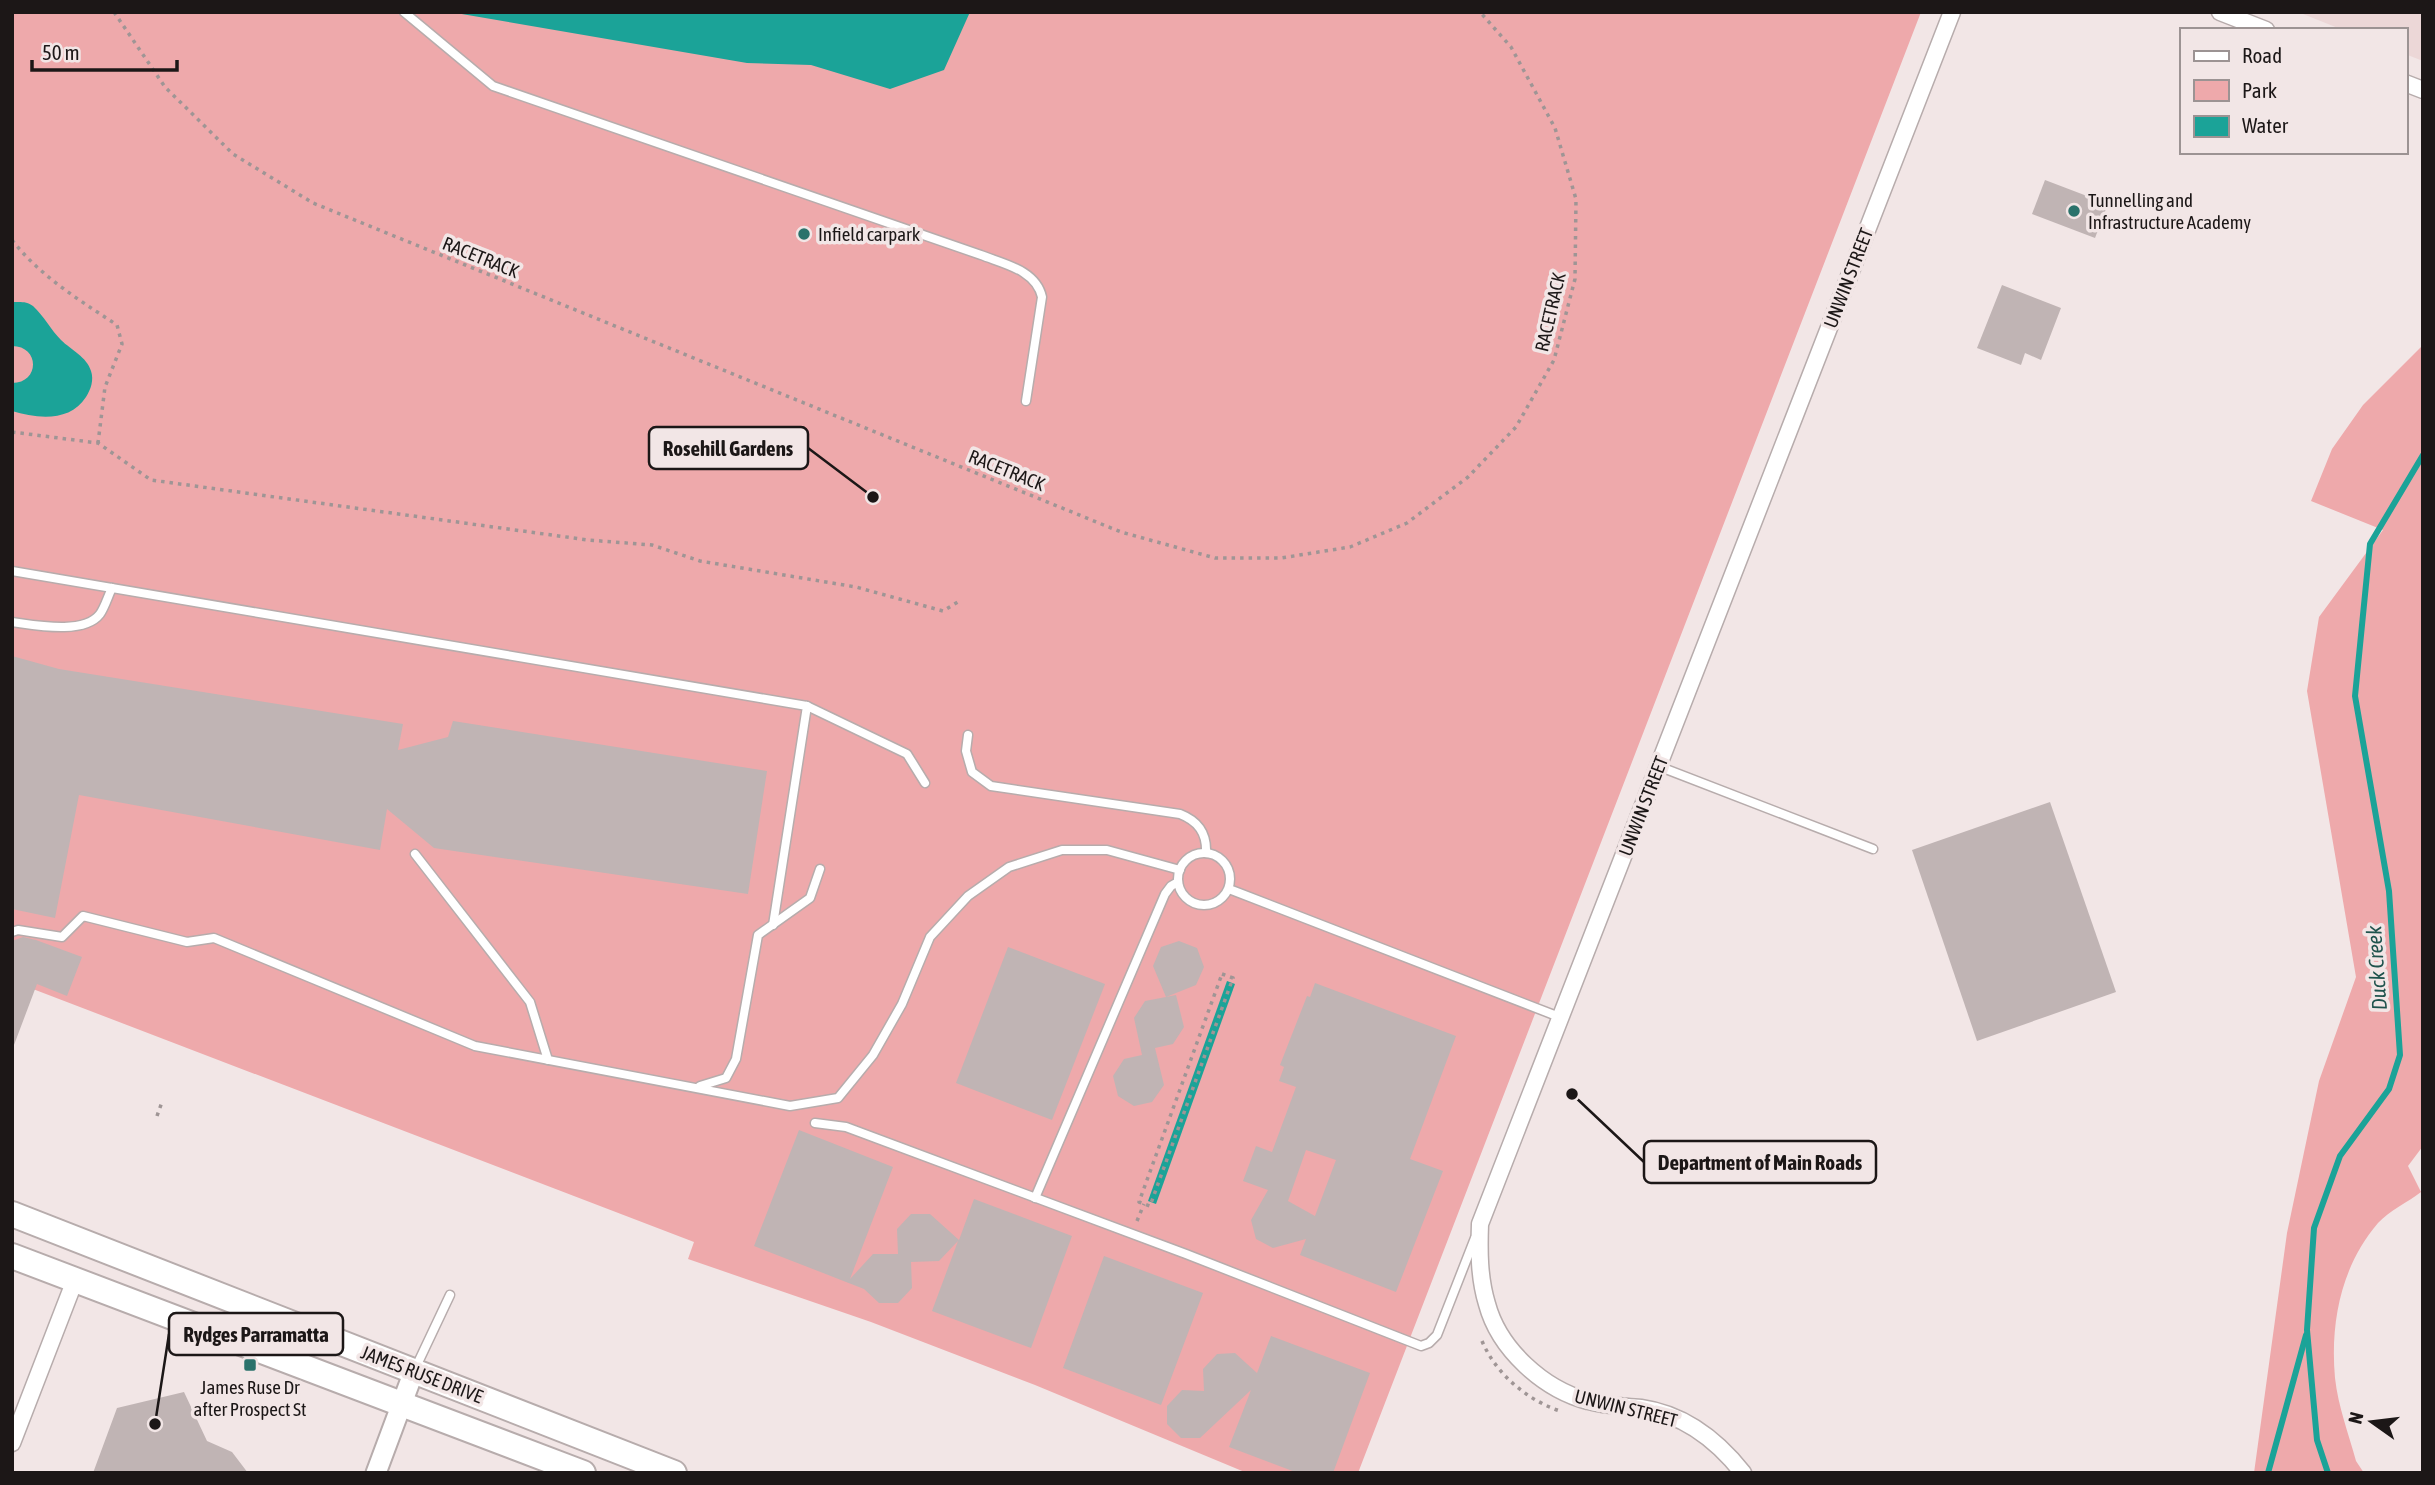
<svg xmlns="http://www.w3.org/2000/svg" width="2435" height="1485" font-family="'Asap Condensed',sans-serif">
<rect width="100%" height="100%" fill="#f2e6e6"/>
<path fill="#ecd7d7" d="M2298,12h125v49l-18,-7v-24h-62z"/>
<g fill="#eea9ab">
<path d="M12,12h1909l-563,1461h-111l-212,-88 -164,-63 -183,-63 6,-17 -682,-261z"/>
<path d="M2423,345v801l-15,20 13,26c-13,10 -32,19 -43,31 -37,43 -48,100 -43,155 3,28 14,57 21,83l8,12h-110l33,-240 32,-152 37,-104 -49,-286 12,-74 64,-87 -72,-29 21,-52 31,-44z"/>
</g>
<g fill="#1ba398">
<path d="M450,12h520l-26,58 -54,19 -79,-24 -64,-2z"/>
<path d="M12,302c8,0 15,-1 21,4 11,10 18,24 28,34 10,10 26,17 30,31 3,9 0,18 -5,26 -16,25 -48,22 -74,14v-28c28,0 28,-37 0,-37z"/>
<path d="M1227,981l8,3 -79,220 -8,-3z"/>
</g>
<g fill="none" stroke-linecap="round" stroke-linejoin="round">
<g stroke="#1ba398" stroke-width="6">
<path d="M2268,1473l38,-138"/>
<path d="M2328,1473l-11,-33 -10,-110 7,-102 26,-72 49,-67 11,-34 -11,-164 -34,-195 15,-152 53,-89"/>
</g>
</g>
<g fill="#c0b4b4" fill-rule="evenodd">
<path d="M2045,180l63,24 -13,34 -63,-24z"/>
<path d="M2002,285l59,23 -20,52 -16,-7 -4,12 -44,-17z"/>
<path d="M12,656l47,13 344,55 -5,26 50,-13 5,-16 314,50 -19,123 -314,-46 -47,-39 -7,41 -301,-55 -24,123 -43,-9z"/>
<path d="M2050,802l66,190 -139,49 -65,-191z"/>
<path d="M23,937l13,3 46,17 -15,39 -30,-12 -23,61 -2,-104z"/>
<path d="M1179,941l18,7 7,19 -8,18 -30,12 10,-2 8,32 -11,17 -18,4 9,37 -12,17 -18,4 -16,-10 -5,-20 11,-17 18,-4 -8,-37 11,-17 21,-4 -13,-31 8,-19z"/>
<path d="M1008,947l97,37 -53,136 -96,-37z"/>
<path d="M1315,983l141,53 -46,123 33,12 -47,121 -96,-37 6,-16 -33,9 -17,-9 -5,-19 17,-30 -25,-9 13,-35 16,6 24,-65 -17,-6 5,-14 -4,-2 27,-69 3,1zM1306,1150l30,10 -21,56 -27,-15z"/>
<path d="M799,1130l94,37 -43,112 23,-25h25l-1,-25 14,-15h19l29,26 15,-41 98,37 -41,112 -99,-37 26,-70 -19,20 -28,1 1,26 -14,15h-19l-15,-14 -110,-43z"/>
<path d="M1104,1256l99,37 -42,112 -98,-37z"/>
<path d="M1271,1336l99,37 -37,100h-35l-69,-26 22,-57 -51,48h-19l-14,-14v-18l15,-16 22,1 -1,-22 14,-15 18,-1 22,20z"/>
<path d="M184,1392l23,49 25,11 16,21h-155l24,-65z"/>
</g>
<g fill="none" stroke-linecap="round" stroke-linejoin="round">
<g stroke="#b7acac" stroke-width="11">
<g id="service">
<path d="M404,12l89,74 488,169c23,9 55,15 61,42l-16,104"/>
<path d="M12,571l795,135 -34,219"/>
<path d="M12,622c23,3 72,13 88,-8 5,-7 8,-18 12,-26"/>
<path d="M807,706l100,48 18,29"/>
<path d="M968,735l-2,16 6,21 19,14 189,28c18,7 27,19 26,39"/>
<path d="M1658,766l215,83"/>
<circle cx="1204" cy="879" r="26"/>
<path d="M415,854l115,148 18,58"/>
<path d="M1229,889l333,129"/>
<path d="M12,932l6,-2 44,7 21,-21 104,26 27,-4 261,108 315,60 48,-8 35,-43 29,-51 28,-67 38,-41 41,-29 53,-17h45l73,20"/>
<path d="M700,1086l26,-8 10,-19 22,-124 52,-37 10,-29"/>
<path d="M815,1123l31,4 340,127 235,92 8,-3 8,-8 38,-97"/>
<path d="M1035,1198l130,-304 6,-8 7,-4"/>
<path d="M415,1369l35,-74"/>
</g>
</g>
<g stroke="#b7acac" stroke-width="19">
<g id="minor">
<path d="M2220,12l46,18"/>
<path d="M2405,83l18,7"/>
<path d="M12,1443l63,-163"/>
<path d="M1743,1473c-26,-33 -60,-59 -102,-65 -18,-2 -36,-2 -53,-7 -45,-12 -89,-52 -101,-97 -8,-26 -8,-53 -7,-80l472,-1212"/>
</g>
</g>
<g stroke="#b7acac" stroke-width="23">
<path id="tertiary" d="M376,1473l38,-102"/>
</g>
<g stroke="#b7acac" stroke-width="28">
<g id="primary">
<path d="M12,1214l662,259"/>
<path d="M12,1256l571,217"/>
</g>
</g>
<g stroke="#9f9595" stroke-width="3.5" stroke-dasharray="3.5 5" stroke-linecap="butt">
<path d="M114,12l51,75 68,67 80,49 808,329 94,26h66l69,-11 57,-24 61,-46 48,-50 38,-67 21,-81 1,-80 -21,-71 -44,-81 -31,-35"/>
<path d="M12,240c28,36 67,60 105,85l5,19 -17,43 -7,56"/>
<path d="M12,432l86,11 53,37 437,60 64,5 48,16 156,26 87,24 18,-11"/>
<path d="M1222,974l11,4 -83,228 -11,-4z"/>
<path d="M157,1116l5,-14"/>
<path d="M1137,1221l7,-17"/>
<path d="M1482,1341c14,33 45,59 78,70"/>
</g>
<use href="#service" stroke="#fff" stroke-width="8"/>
<use href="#minor" stroke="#fff" stroke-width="16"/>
<use href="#tertiary" stroke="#fff" stroke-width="19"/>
<use href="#primary" stroke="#fff" stroke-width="24"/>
</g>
<g fill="#2a726b" stroke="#f2e6e6" stroke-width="2.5">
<circle cx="2074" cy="211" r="7"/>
<circle cx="804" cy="234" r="7"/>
<rect x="243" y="1358" width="14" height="14" rx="3.5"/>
</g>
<g text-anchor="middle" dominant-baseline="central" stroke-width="7" stroke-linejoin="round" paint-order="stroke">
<g font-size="19" fill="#1c1717" stroke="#f2e6e6" text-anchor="start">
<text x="2088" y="200">Tunnelling and<tspan x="2088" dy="22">Infrastructure Academy</tspan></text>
<text x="818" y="234">Infield carpark</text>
<text x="250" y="1387" text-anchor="middle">James Ruse Dr<tspan x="250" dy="22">after Prospect St</tspan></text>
</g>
<g font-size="19" fill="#1c1717" stroke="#f2e6e6">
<text transform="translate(481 257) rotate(22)">RACETRACK</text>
<text transform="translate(1848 278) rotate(-69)">UNWIN STREET</text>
<text transform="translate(1550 312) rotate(-77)">RACETRACK</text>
<text transform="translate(1007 470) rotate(22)">RACETRACK</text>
<text transform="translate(1643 806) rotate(-69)">UNWIN STREET</text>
<text transform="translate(422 1374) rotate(21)">JAMES RUSE DRIVE</text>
<text transform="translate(1626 1408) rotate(14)">UNWIN STREET</text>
</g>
<g font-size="21" font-style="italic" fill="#1f534d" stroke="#f2e6e6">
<text transform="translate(2376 968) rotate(-94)">Duck Creek</text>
</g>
</g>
<path fill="none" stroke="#1c1717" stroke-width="2.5" d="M873 497L808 448M1572 1094L1644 1162M155 1424L169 1334"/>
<g fill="#1c1717" stroke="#f2e6e6" stroke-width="2.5">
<circle cx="873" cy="497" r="7"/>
<circle cx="1572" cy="1094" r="7"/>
<circle cx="155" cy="1424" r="7"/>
</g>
<g fill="#f2e6e6" stroke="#1c1717" stroke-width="2.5">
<rect x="649" y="427" width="159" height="42" rx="7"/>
<rect x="1644" y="1141" width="232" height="42" rx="7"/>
<rect x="169" y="1313" width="174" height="42" rx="7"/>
</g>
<g font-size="21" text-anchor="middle" font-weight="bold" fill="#1c1717">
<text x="728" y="456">Rosehill Gardens</text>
<text x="1760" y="1170">Department of Main Roads</text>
<text x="256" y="1342">Rydges Parramatta</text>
</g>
<rect width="2435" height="1485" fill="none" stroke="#1c1717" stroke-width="28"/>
<rect x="2180" y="28" width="228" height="126" fill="#f2e6e6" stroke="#9c9393" stroke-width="2"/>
<rect x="2194" y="51" width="35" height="10" fill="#ffffff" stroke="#9c9393" stroke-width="2"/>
<text x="2242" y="63" font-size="21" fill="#1c1717">Road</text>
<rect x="2194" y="80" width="35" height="21" fill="#eea9ab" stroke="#9c9393" stroke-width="2"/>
<text x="2242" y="98" font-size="21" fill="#1c1717">Park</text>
<rect x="2194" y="116" width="35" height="21" fill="#1ba398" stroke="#9c9393" stroke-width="2"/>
<text x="2242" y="133" font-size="21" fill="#1c1717">Water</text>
<g transform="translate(2372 1422) rotate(284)" stroke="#f2e6e6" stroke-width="5" paint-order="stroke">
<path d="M0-5L12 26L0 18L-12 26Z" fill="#1c1717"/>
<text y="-10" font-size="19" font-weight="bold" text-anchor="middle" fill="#1c1717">N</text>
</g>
<path d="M32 60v10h145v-10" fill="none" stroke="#1c1717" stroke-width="3.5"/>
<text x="42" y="60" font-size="21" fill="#1c1717" stroke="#f2e6e6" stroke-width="5" paint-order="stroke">50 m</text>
</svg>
